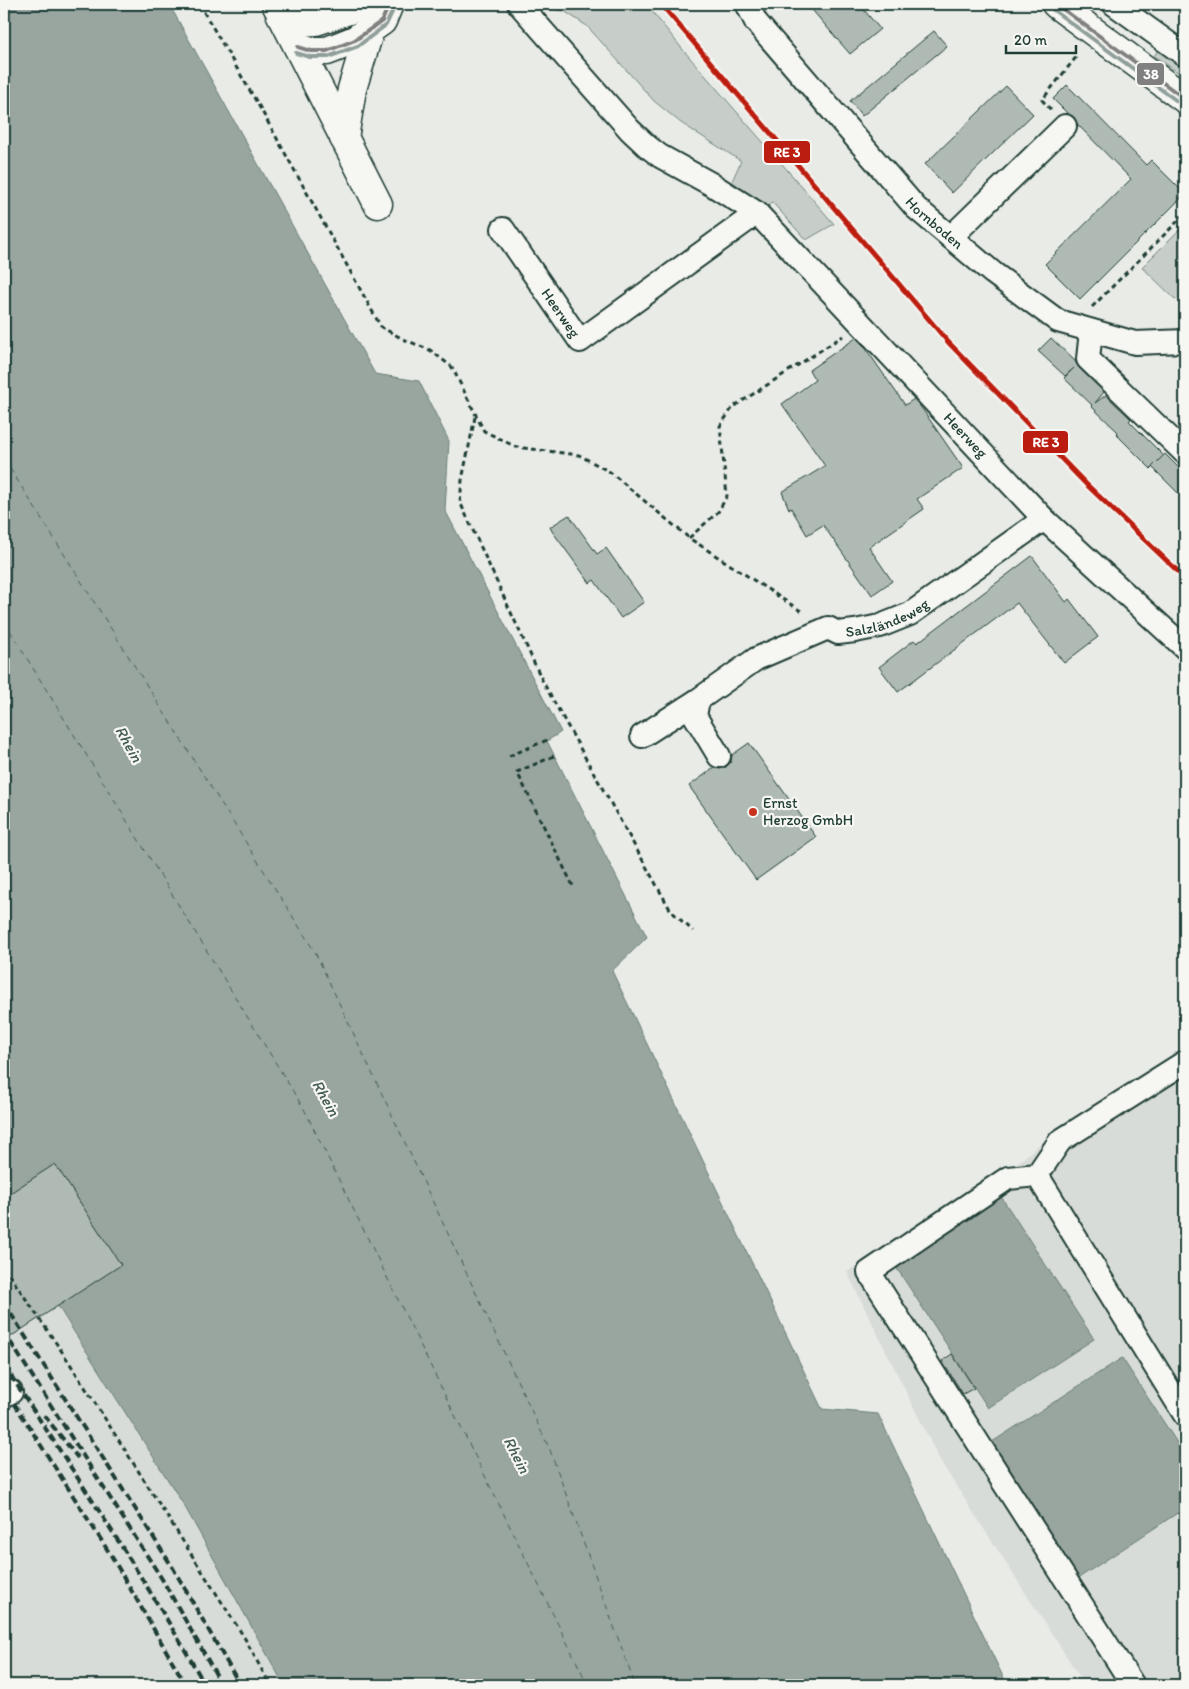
<svg xmlns="http://www.w3.org/2000/svg" width="1189" height="1689" font-family="Itim,sans-serif">
<rect width="100%" height="100%" fill="#e9ebe7"/>
<filter id="ink" filterUnits="userSpaceOnUse"><feTurbulence type="fractalNoise" baseFrequency=".02" numOctaves="2"/><feDisplacementMap in="SourceGraphic" scale="10" xChannelSelector="R" yChannelSelector="G"/><feConvolveMatrix kernelMatrix="1 2 1 2 8 2 1 2 1" color-interpolation-filters="sRGB"/></filter>
<g filter="url(#ink)">
<g fill="#d8dcd8">
<path d="M1185,1047v638h-100l-145,-224 -93,-189 173,-111 35,-30z"/>
<path d="M4,1221l181,286 99,178h-280z"/>
</g>
<g fill="#c7cec9" stroke="#73867e">
<path d="M540,4h106l38,47 150,173 -28,16 -34,-38 -5,7 -35,-28 9,-20 -60,-38 -27,-22 -67,-75 -23,-15 -20,-3z"/>
<path d="M1158,50l27,17v10l-31,-21z"/>
<path d="M1185,224v69l-9,7 -34,-33z"/>
</g>
<g fill="#99a6a0" stroke="#687c75">
<path d="M4,4h165l206,370 44,7 30,60 -4,69 116,222 -14,9 100,196 -35,34 210,438 56,5 129,271h-723l-99,-178 -181,-286z"/>
<path d="M1000,1195l94,144 -106,69 -94,-144z"/>
<path d="M1122,1358l63,97v53l-108,71 -88,-135z"/>
</g>
<g fill="none" stroke-linecap="round" stroke-linejoin="round">
<g stroke="#445c54" stroke-width="1" stroke-dasharray="6 5" stroke-linecap="butt">
<path d="M4,459l311,493 235,498 85,235"/>
<path d="M4,621l300,488 284,576"/>
</g>
</g>
<g fill="#b0bab5" stroke="#1f3d34">
<path d="M807,4h52l21,25 -30,25z"/>
<path d="M934,31l13,15 -85,70 -12,-15z"/>
<path d="M1067,85l79,80 5,-5 34,34 -105,105 -35,-35 86,-85 -53,-54 -4,-8 -7,-4 -14,-14z"/>
<path d="M1006,86l27,28 -81,79 -27,-29z"/>
<path d="M856,338l8,8 41,59 9,-6 9,11 40,58 -46,31 7,10 -55,38 23,34 -20,14 -49,-70 -16,10 -16,-27 -2,1 -7,-17 43,-26 -43,-62 33,-24 -6,-10z"/>
<path d="M1051,338l24,23 4,7 25,24 -9,11 11,-8 25,24 -2,2 35,35 -13,13 -35,-35 2,-2 -27,-26 1,-1 -28,-27 10,-10 -9,8 -27,-25z"/>
<path d="M1165,454l20,20v26l-33,-33z"/>
<path d="M569,515l28,39 9,-6 38,54 -23,16 -27,-38 -4,3 -38,-52 -2,-4z"/>
<path d="M1032,556l34,46 3,-3 29,38 -34,26 -47,-60 -119,89 -19,-25 35,-27 3,3z"/>
<path d="M749,743l67,94 -60,43 -67,-94 25,-18 6,1 6,-2 5,-5 1,-7z"/>
<path d="M55,1164l66,101 -117,76v-144z"/>
<path d="M952,1354l22,34 -11,6 -21,-33z"/>
</g>
<g fill="none" stroke-linecap="round" stroke-linejoin="round">
<g stroke="#1f3d34" stroke-width="26">
<g id="minor">
<path id="s1" d="M519,4l111,126 17,16 13,10 51,28 46,29 287,306 141,129"/>
<path id="s2" d="M747,4l9,18 160,186 77,65 65,48 77,22 50,-2"/>
<path d="M1114,4l71,51"/>
<path id="s3" d="M503,229l77,112 177,-128"/>
<path d="M951,237l114,-111"/>
<path d="M1091,331l-3,28 97,94"/>
<path d="M698,700l-3,16 24,40"/>
<path id="s4" d="M642,736l56,-36 58,-41 72,-31 10,5 17,-2 25,-5 30,-12 134,-95"/>
<path d="M1037,1175l148,240"/>
<path d="M4,1396l7,-4"/>
<path d="M1133,1685l-264,-413 139,-94 29,-3 23,-34 125,-79"/>
</g>
</g>
<g stroke="#1f3d34" stroke-width="31">
<g id="major">
<path d="M276,4l102,200"/>
<path d="M1056,4l129,95"/>
<path d="M281,15l15,7 20,-1 51,-17"/>
<path d="M298,47l13,4h16l28,-11 27,-19 7,-17"/>
<path d="M344,138l8,-49 18,-60"/>
</g>
</g>
<g stroke="#1f3d34" stroke-width="3" stroke-dasharray="5 4" stroke-linecap="butt">
<path d="M199,4l60,102 122,221 22,12 27,11 22,17 32,64 32,16 63,8 31,17 79,66 115,75"/>
<path d="M1051,110l-9,-10 35,-44"/>
<path d="M1092,307l93,-93"/>
<path d="M475,417l-13,63 -2,22 83,180 128,229 22,20"/>
<path d="M689,538l29,-26 9,-16 -7,-70 13,-19 110,-71"/>
<path d="M509,756l38,-16"/>
<path d="M554,756l-37,16 57,116"/>
<path d="M4,1267l63,92 177,278 26,48"/>
</g>
<use href="#minor" stroke="#f6f6f2" stroke-width="22"/>
<use href="#major" stroke="#f6f6f2" stroke-width="28"/>
<g stroke="#1f3d34" stroke-width="4" stroke-dasharray="8 4" stroke-linecap="butt">
<path d="M4,1303l169,265 67,117"/>
<path d="M4,1332l158,247 60,106"/>
<path d="M4,1365c69,106 139,210 201,320"/>
<path d="M14,1403l98,154 74,128"/>
<path d="M44,1415l34,43"/>
</g>
<g stroke="#f6f6f2" stroke-width="8">
<g id="bus-1">
<path d="M1056,4l129,95"/>
<path d="M298,47l13,4h16l28,-11 27,-19 7,-17"/>
</g>
</g>
<g stroke="#f6f6f2" stroke-width="8">
<g id="bus-2">
<path d="M1052,9l129,95"/>
<path d="M296,53l14,4h18l30,-11 28,-21 9,-19"/>
</g>
</g>
<use href="#bus-1" stroke="#808080" stroke-width="4"/>
<use href="#bus-2" stroke="#8f9e9a" stroke-width="4"/>
<g stroke="#f6f6f2" stroke-width="9">
<path id="rail-1" d="M661,4l288,339 137,141 99,94"/>
</g>
<use href="#rail-1" stroke="#bb1e10" stroke-width="5"/>
</g>
</g>
<circle fill="#c8321e" stroke="#f6f6f2" stroke-width="2" cx="753" cy="812" r="5"/>
<g text-anchor="middle" dominant-baseline="central" stroke-width="4.5" stroke-linejoin="round" paint-order="stroke">
<g font-size="15" fill="#1f3d34" stroke="#f6f6f2">
<text stroke="none"><textPath href="#s2" startOffset="289">Hornboden</textPath></text>
<text stroke="none"><textPath href="#s3" startOffset="102">Heerweg</textPath></text>
<text stroke="none"><textPath href="#s1" startOffset="625">Heerweg</textPath></text>
<text stroke="none"><textPath href="#s4" startOffset="279">Salzländeweg</textPath></text>
</g>
<g font-size="15" fill="#1f3d34" stroke="#f6f6f2" text-anchor="start">
<text x="763" y="803">Ernst<tspan x="763" dy="17">Herzog GmbH</tspan></text>
</g>
<g font-size="16" font-style="italic" fill="#445c54" stroke="#f6f6f2">
<text transform="translate(129 744) rotate(61)">Rhein</text>
<text transform="translate(326 1098) rotate(61)">Rhein</text>
<text transform="translate(517 1455) rotate(63)">Rhein</text>
</g>
</g>
<g stroke="#f6f6f2" stroke-width="2">
<rect x="1136" y="62" width="29" height="24" rx="5" fill="#808080"/>
<rect x="763" y="140" width="48" height="24" rx="5" fill="#bb1e10"/>
<rect x="1022" y="430" width="47" height="24" rx="5" fill="#bb1e10"/>
</g>
<g font-size="14" text-anchor="middle" font-weight="bold" fill="#fff">
<text x="1151" y="79">38</text>
<text x="787" y="157">RE 3</text>
<text x="1046" y="447">RE 3</text>
</g>
<rect width="1189" height="1689" fill="none" stroke="#f6f6f2" stroke-width="20"/>
<rect x="10" y="10" width="1169" height="1669" fill="none" stroke="#1f3d34" stroke-width="2" filter="url(#ink)"/>
<path d="M1006 45v8h70v-8" fill="none" stroke="#1f3d34" stroke-width="2.5"/>
<text x="1014" y="45" font-size="15" fill="#1f3d34" stroke="#f6f6f2" stroke-width="4" paint-order="stroke">20 m</text>
</svg>
